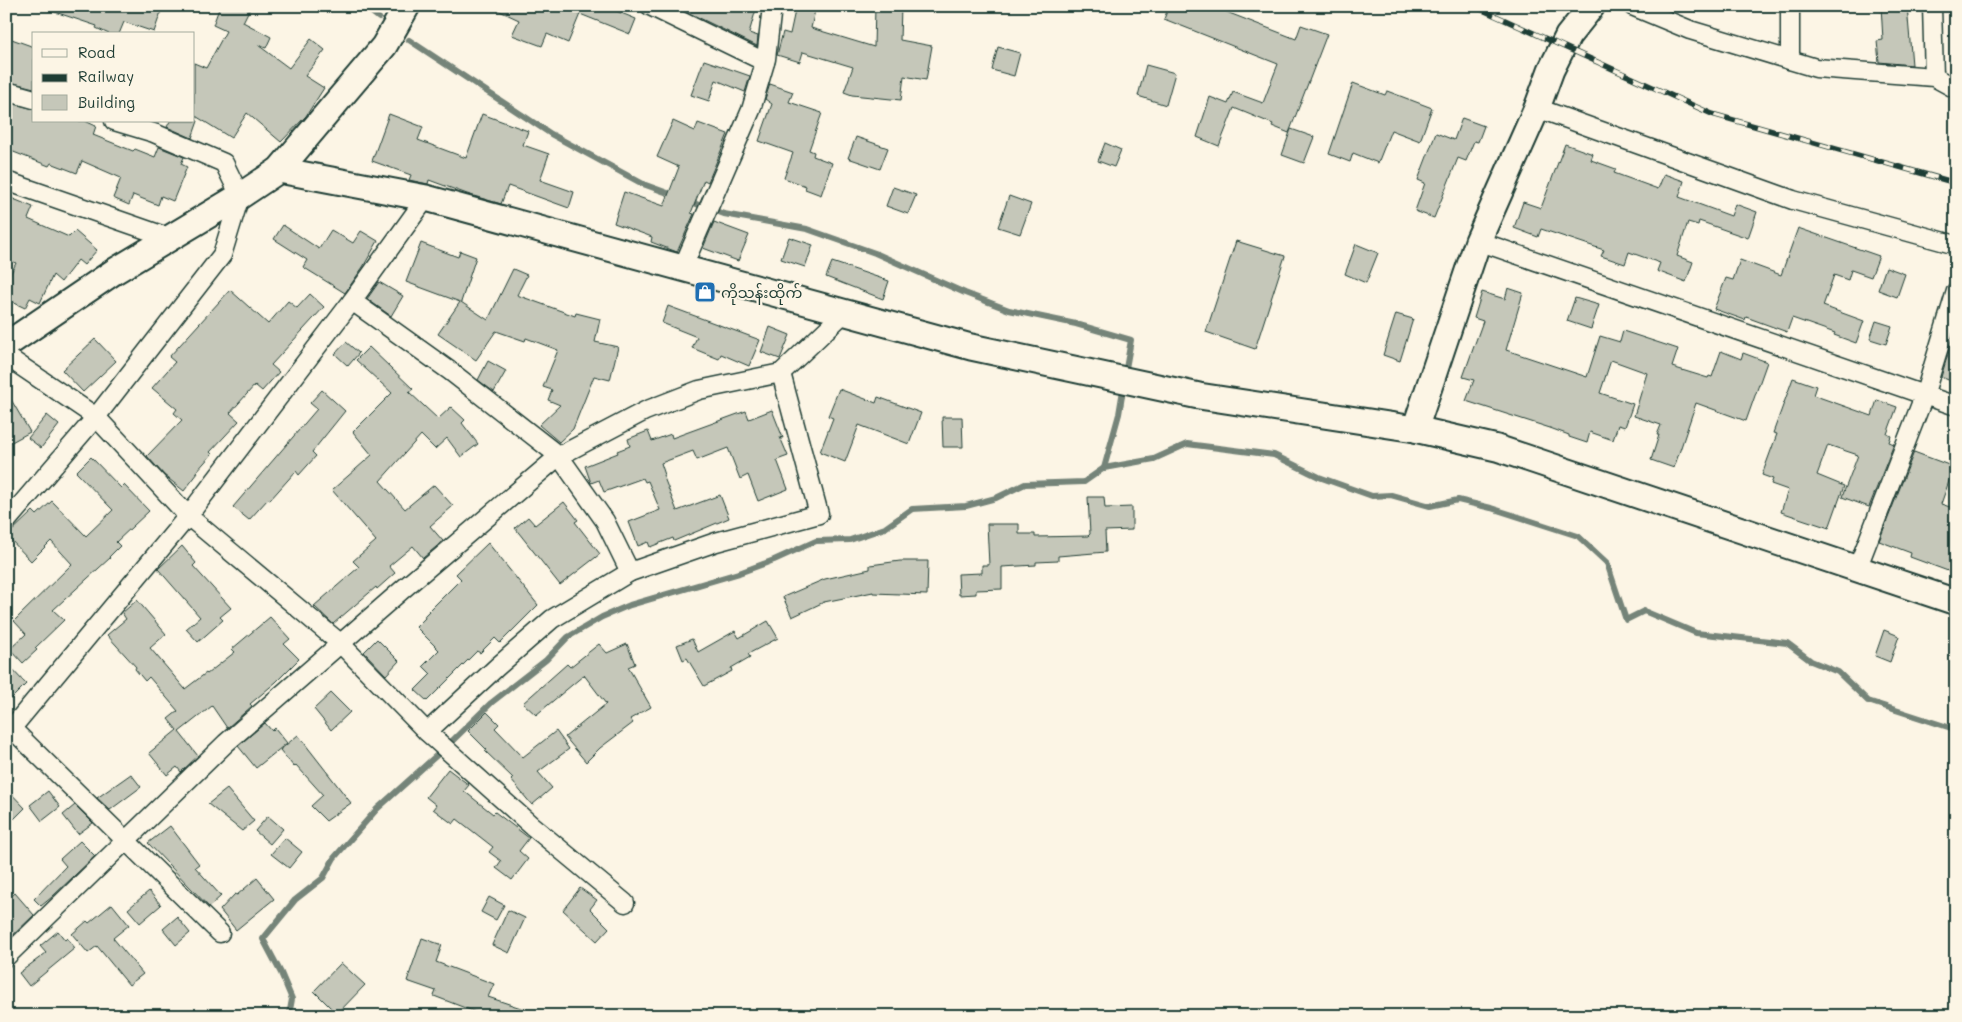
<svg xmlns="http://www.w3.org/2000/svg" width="1962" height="1022" font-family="Mali,'Noto Sans Myanmar',sans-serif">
<rect width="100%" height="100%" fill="#fcf5e5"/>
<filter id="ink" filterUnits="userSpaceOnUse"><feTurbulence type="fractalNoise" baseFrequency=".02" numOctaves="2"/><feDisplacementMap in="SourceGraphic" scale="10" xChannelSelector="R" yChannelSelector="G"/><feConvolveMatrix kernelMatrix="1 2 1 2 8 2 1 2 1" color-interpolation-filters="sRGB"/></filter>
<g filter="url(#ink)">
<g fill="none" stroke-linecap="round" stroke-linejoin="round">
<g stroke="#758479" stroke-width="6">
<path d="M364,6l15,12"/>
<path d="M409,40l142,94 92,50 33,12"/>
<path d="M688,201l36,13 83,15 68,24 90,40 44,17 67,14 55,16 -6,34"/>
<path d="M1104,468l15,-54 5,-30"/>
<path d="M448,745l43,-42 55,-43 22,-23 34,-20 28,-12 109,-32 35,-13 42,-19 34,-1 35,-12 27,-19 54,-3 30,-8 29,-14 59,-2 20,-14 50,-9 33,-15 87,11 45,22 53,19 19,-1 39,11 28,-6 33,8 87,28 29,27 19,57 18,-9 52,22 91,10 24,18 27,11 30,29 83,27 5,-2"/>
<path d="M289,1016l3,-17 -11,-26 -18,-34 32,-39 28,-22 11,-20 43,-49 60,-54"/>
</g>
</g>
<g fill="#c5c7b9" stroke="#1f3d34">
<path d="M46,6h117l-9,26 -30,-10 -5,12h-10l-13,-6 1,-2 -51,-17z"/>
<path d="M220,6h31l-8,16 28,15 -5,11 -8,-3 31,23 22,-29 14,11 -20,26 19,12 -18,28 -25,26 -34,-29 -16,25 -37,-23v-52l12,5 20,-37 -13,-6z"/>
<path d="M489,6h115l32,13 -6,15 -50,-20 -12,29 -21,-9 -5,12 -30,-11 7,-15z"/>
<path d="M675,6h82l-8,27 9,3 -1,10z"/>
<path d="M796,6h20l-5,22 63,19 1,-41h26l-1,34 32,6 -6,34 -22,-4 -3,24 -49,-5 -8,-3 9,-25 -50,-15 -3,10 -23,-7 6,-23 7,2z"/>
<path d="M1169,6h57l-2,5 72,28 5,-14 26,9 -38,99 -17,-7 1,-2 -39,-16 -15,38 -22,-9 13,-40 18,7 5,-12 30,11 15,-39 -114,-45z"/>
<path d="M1881,6h26l5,59 -33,-3 -2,-21 6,-1z"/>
<path d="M6,37l28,10v41l-28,-7z"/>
<path d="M998,47l22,6 -6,23 -22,-6z"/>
<path d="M704,60l46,16 -5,16 -29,-12 -7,21 -18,-6z"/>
<path d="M1146,65l29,8 -9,32 -28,-9z"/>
<path d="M1353,83l32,12 2,-4 45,17 -12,33 -29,-11 -13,33 -25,-10 -3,9 -21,-8z"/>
<path d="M770,84l23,8 -4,10 33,11 -13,37 5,2 -1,4 19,7 -11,32 -16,-6 1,-3 -22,-8 9,-25 -34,-12 13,-37 -7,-5z"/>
<path d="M6,102l28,7v12h51l11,5 -3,9 40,16 2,-2 20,8 4,-10 25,10 -3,7 6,3 -14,34 -12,-5 -3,9 -25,-10 -4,10 -16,-7 8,-20 -39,-17 -5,12 -26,-10 -2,3 -43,-17z"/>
<path d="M389,114l34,13 -5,13 48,18 16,-44 46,17 -5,14 26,9 -9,26 34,12 -5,16 -61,-22 -7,18 -34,-10 -38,-14 -1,4 -19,-4 2,-5 -39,-14z"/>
<path d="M1462,118l22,8 -6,16 -4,-1 -8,20 -8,-3 -24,60 -19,-7 10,-28 -7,-3 18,-47 18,7z"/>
<path d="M170,121h28l-6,17 -25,-11z"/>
<path d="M673,121l22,10 3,-8 30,11 -20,48 -4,-2 -13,33 3,1 -17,38 -26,-10 1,-5 -38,-14 10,-31 40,14 15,-39 -22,-10z"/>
<path d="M1291,129l23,8 -10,26 -22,-8z"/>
<path d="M856,137l32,11 -8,21 -32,-11z"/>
<path d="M1105,143l16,7 -7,17 -16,-6z"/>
<path d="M1565,144l28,10 -2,6 25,9 -2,4 44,16 6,-15 20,7 -5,16 52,19 4,-12 22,8 -9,26 -49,-17 -1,4 -10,-3 -11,34 16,6 -7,20 -29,-11 3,-8 -31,-11 -4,12 -24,-8 3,-6 -63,-21 -3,8 -24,-9 9,-26 18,6z"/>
<path d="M893,187l23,8 -8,19 -22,-8z"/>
<path d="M1009,196l22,8 -11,30 -22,-7z"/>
<path d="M11,198l22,9 -5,12 41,18 6,-6 22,19 -13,15 -6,-5 -17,22 -8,-7 -13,28 -10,-5 -5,10 -19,-9v-16l10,-20 -10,-4v-49z"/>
<path d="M714,222l35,13 -11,26 -35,-13z"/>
<path d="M283,225l36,24 12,-19 22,13 8,-12 17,10 -15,26 -18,26 -42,-26 4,-7 -33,-21z"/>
<path d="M1798,228l81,28 -8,21 -20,-7 -3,10 -14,-5 -11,31 41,15 -8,22 -22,-8 1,-2 -43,-15 -5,14 -41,-15 -1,3 -31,-11 12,-31 7,2 7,-20 41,15z"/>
<path d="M789,237l24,8 -8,22 -24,-8z"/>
<path d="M1236,241l49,15 -30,93 -49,-17z"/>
<path d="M421,243l37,14 2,-6 16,6 -15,45 27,18 25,-51 14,6 -10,20 58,21 1,-3 24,6 -5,23 23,5 -8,33 -16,-4 -21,53 -14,13 -20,-17 21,-20 -12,-5 4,-10 -9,-3 15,-37 -32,-12 -1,3 -29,-10 -20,29 -38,-26 22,-32 -54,-20z"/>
<path d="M1356,244l22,9 -12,30 -21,-9z"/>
<path d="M832,262l57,19 -6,18 -57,-22z"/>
<path d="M1886,267l19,7 -8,23 -19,-7z"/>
<path d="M379,282l24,14 -12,20 -24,-17z"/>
<path d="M1508,288l15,5 -17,57 81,27 13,-41 20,6 3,-11 55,18 -6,18 36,11 1,-2 3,1 9,-26 20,8 2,-6 24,9 -21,59 -50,-18 -22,65 -23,-8 8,-25h-2l4,-10 -27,-9 13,-43 -36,-13 -11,33 33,11 -8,23 -7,-2 -5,15 -23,-8 -3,11 -18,-6v-2l-19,-7 -84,-27 8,-21 -11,-3 20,-56 -9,-3 8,-26 23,7z"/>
<path d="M230,290l38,34 20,-23 9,7 13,-14 14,13 -53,58 8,7 -17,19 -7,-6 -25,28 9,8 -29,31 2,2 -16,18 2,1 -14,18 -20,-16 -17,-19 35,-36 -8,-7 3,-4 -25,-21 23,-26 -6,-5z"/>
<path d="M1575,298l24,7 -8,24 -24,-8z"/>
<path d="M668,306l92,34 -11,26 -28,-12 -2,5 -27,-11 5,-11 -35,-14z"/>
<path d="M1396,314l17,5 -13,42 -17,-6z"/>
<path d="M1876,321l16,5 -6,18 -16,-5z"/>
<path d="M770,327l20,8 -10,24 -19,-7z"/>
<path d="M1956,328v55l-15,-6z"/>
<path d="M95,339l21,22 -33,31 -21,-22z"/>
<path d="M346,342l13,11 -11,13 -13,-12z"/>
<path d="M369,347l44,42 -4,3 29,27 13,-12 14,13 -3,3 16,21 -17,13 -14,-19 -12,11 -14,-14 -41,46 25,28 29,-24 19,21 -23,20 13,15 -20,17 -10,-12 -24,20 6,7 -18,16 -1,-2 -43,37 -19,-18 45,-39 -6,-6 23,-20 -44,-51 40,-35 -19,-23 39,-39 -36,-33z"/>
<path d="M488,361l18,10 -12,21 -16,-12z"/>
<path d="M1793,378l23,8 -3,9 59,21 5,-16 20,7 -10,27 4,2 -2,6 5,2 -25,63 -27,-10 16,-42 -30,-10 -11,30 27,11 -15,42 -48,-16 7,-22 -17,-6 2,-5 -11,-4 15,-41 -4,-1z"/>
<path d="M839,389l37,14 2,-6 43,16 -12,31 -50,-19 -14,37 -25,-10 13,-34 -5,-2z"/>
<path d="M322,390l23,21 -33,41 4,4 -17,19 -3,-4 -26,29 -2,-1 -19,21 -16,-13 84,-98 -7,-6z"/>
<path d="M6,391l24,41 -24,13z"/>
<path d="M772,410l11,28 -3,-1 8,19 -11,4 11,29 -30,12 -10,-26 -8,4 -12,-31 -31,12 -4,-9 -32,12 4,12h-2l14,36 43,-16 9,23 -55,23 -1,-3 -23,9 -2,-5 -10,4 -9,-24 31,-12 -12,-29 -3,1 -2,-4 -39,14 -5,-12 -8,3 -6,-17 33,-13 -1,-2 13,-5 -2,-7 20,-8 4,10 19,-7 1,4 74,-27 3,8z"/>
<path d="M47,415l12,10 -18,23 -13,-10z"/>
<path d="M942,417h20l1,30h-20z"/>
<path d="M1914,452l40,15 -13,37 15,5v65l-46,-17 1,-4 -32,-12z"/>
<path d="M91,457l30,31 3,-3 25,26 -33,31 4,4 -11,11 1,1 -57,52 11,10 -29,28 2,2 -14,13 -13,-14 16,-15 -12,-13 58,-57 -21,-23 -20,20 -24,-25 26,-25 4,4 15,-14 34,35 27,-26 -37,-38z"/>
<path d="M1088,497h16l1,11 27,-1v23l-27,1 1,21 -48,4v5l-22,1v3l-34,2v22l-26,1v4l-17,1 -1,-21 24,-1v-8h7l-2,-41h32v10h16v3l53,-1 2,-2z"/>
<path d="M564,502l14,18 -3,2 25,32 -40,31 -45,-57 13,-11 7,8z"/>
<path d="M488,543l50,62 -38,38 -5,-5 -15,15 -3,-2 -50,50 -12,-11 16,-16 -8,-8 16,-16 -23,-23 9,-9 -1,-2 37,-37 -5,-5z"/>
<path d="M182,546l14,17 -3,3 38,42 -11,9 3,3 -25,22 -12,-13 14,-12 -42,-48z"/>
<path d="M900,561h28l-1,34 -54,-2v-1l-49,10 -32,15 -9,-20 42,-18 45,-10v-4z"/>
<path d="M137,600l29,34 -16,14 35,41 21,-16 1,1 28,-22 -3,-3 38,-32 20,22 -6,5 15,15 -23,23 -26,22 2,2 -25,22 -15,-22 -33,26 19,24 -17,16 -4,-5 -10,8 -18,-22 28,-23 -9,-11 10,-8 -29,-34 -4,4 -10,-12 1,-2 -29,-32 19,-16 -4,-6z"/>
<path d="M768,621l10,17 -30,16 2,3 -19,11 1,3 -28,15 -17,-28 -4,2 -6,-15 15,-6 6,13 37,-21 4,7z"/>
<path d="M1884,630l15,6 -9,26 -15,-6z"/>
<path d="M377,639l22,22 -13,14 -22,-23z"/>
<path d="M599,644l8,9 20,-9 8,20 -7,3 23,40 -21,12 3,4 -33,25 -14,14 -21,-25 41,-33 -22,-29 -48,40 -13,-12 44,-39 3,3z"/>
<path d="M6,663l20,21 -20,20z"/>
<path d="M331,693l19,19 -19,18 -17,-21z"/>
<path d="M487,712l12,12 -4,4 28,29 33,-26 13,18 -31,23 14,16 -20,17 -21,-25 2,-2 -28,-27 2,-1 -19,-19z"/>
<path d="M265,723l7,8 3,-3 12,15 -31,25 -18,-22z"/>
<path d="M298,735l53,68 -25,18 -15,-15 12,-11 -27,-30 -2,2 -14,-17z"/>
<path d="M448,769l21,16 -5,6 29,23 2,-2 34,26 -10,13 9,8 -16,21 -16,-12 5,-7 -12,-9 4,-5 -36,-28 -4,5 -20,-15 3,-4 -10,-8z"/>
<path d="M131,774l10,13 -31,23 -13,-12z"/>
<path d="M6,788l19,20 -11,11 -8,-9z"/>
<path d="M227,789l27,32 -12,10 -34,-27z"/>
<path d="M48,791l12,16 -18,14 -12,-16z"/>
<path d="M75,805l18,18 -15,11 -15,-19z"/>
<path d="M268,816l15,13 -13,15 -15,-13z"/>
<path d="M170,826l29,38 -4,3 26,29 -12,11 -61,-64z"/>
<path d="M285,838l17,14 -13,16 -18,-14z"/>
<path d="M80,841l15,15 -43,41 -11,9 -7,-7 32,-33 -6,-7z"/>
<path d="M257,878l17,21 -38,31 -16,-20 15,-16 2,1z"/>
<path d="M580,888l17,12 -7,9 19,19 -12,13 -34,-31z"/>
<path d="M149,891l12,14 -21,18 -12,-14z"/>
<path d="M15,893l19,22 -28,27v-41z"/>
<path d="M489,897l15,8 -8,15 -15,-8z"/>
<path d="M112,904l17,21 -16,13 30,36 -14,11 -32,-39 -9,7 -16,-19 15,-13 2,2z"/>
<path d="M508,910l17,8 -16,35 -17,-8z"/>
<path d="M177,917l13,16 -14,12 -13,-16z"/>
<path d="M58,931l7,9 2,-2 8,10 -46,38 -10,-13 27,-20 -6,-7z"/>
<path d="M422,938l20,7 -6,17 58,22 -6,13 48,16v3h-50l-52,-20 2,-5 -29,-10z"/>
<path d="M341,963l24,22 -28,29 -23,-23z"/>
</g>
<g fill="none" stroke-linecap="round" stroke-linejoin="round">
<g stroke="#1f3d34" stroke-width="21">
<g id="street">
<path d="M650,6l115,56"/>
<path d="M1632,6l58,24 126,38 118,9 22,12"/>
<path d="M1790,6v54"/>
<path d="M1932,6l2,71"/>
<path d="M6,91l28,8"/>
<path d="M1537,108l256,92 163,45"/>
<path d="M6,181l164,57"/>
<path d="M1478,241l478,165"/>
<path d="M682,269l69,-159 15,-51 6,-53"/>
<path d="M352,301l98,70 109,85 46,65 25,51"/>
<path d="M6,356l90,61 92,99 152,127 87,89 104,93 94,78"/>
<path d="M6,522l90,-105 126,-162 18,-59 -16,-33 -70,-30 -40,-12"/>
<path d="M1857,569l67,-173 32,-105"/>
<path d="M6,723l214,210"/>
<path d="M6,732l5,-3 177,-213 164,-215 74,-103"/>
<path d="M427,732l70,-65 55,-48 78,-47 86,-30 103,-28 -38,-141"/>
<path d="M6,957l220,-214 176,-153 157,-134 86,-45 54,-21 82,-17 63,-60"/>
</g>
</g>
<g stroke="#1f3d34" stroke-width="29">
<g id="secondary">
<path d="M279,170l147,28 545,149 228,49 216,33 82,19 459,154"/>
<path d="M6,345l109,-74 125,-75 39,-26 105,-124 23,-40"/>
<path d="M1415,429l63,-188 59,-133 14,-38 17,-34 24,-30"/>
</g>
</g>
<use href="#street" stroke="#fcf5e5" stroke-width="18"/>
<use href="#secondary" stroke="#fcf5e5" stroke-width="25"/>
<g stroke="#1f3d34" stroke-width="5.5">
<path id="rail" d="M1474,6l238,108 244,69"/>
</g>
<use href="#rail" stroke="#fcf5e5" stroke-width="4" stroke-dasharray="11" stroke-linecap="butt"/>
</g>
</g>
<defs>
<g id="shop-square" transform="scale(1.125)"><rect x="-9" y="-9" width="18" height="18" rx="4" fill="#1f6fb2" stroke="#fcf5e5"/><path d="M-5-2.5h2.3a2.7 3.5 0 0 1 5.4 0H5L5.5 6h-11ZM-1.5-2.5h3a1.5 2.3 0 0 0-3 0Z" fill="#fff"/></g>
</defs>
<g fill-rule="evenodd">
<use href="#shop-square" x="705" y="292"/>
</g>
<g text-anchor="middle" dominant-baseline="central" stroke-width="4.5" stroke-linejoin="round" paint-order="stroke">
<g font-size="15" fill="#1f3d34" stroke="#fcf5e5" text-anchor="start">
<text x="721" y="292">ကိုသန်းထိုက်</text>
</g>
</g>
<rect width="1962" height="1022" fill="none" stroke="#fcf5e5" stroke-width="25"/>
<rect x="12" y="12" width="1937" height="997" fill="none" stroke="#1f3d34" stroke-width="2" filter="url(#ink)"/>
<rect x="32" y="32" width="162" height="90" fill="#fcf5e5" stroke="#a4ab9e"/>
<rect x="42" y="49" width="25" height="8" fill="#fcf5e5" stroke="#a4ab9e"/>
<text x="78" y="58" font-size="15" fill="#1f3d34">Road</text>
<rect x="42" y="74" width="25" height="8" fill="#1f3d34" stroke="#a4ab9e"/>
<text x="78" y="82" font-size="15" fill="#1f3d34">Railway</text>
<rect x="42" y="95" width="25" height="15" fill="#c5c7b9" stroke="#a4ab9e"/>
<text x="78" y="108" font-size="15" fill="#1f3d34">Building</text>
</svg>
